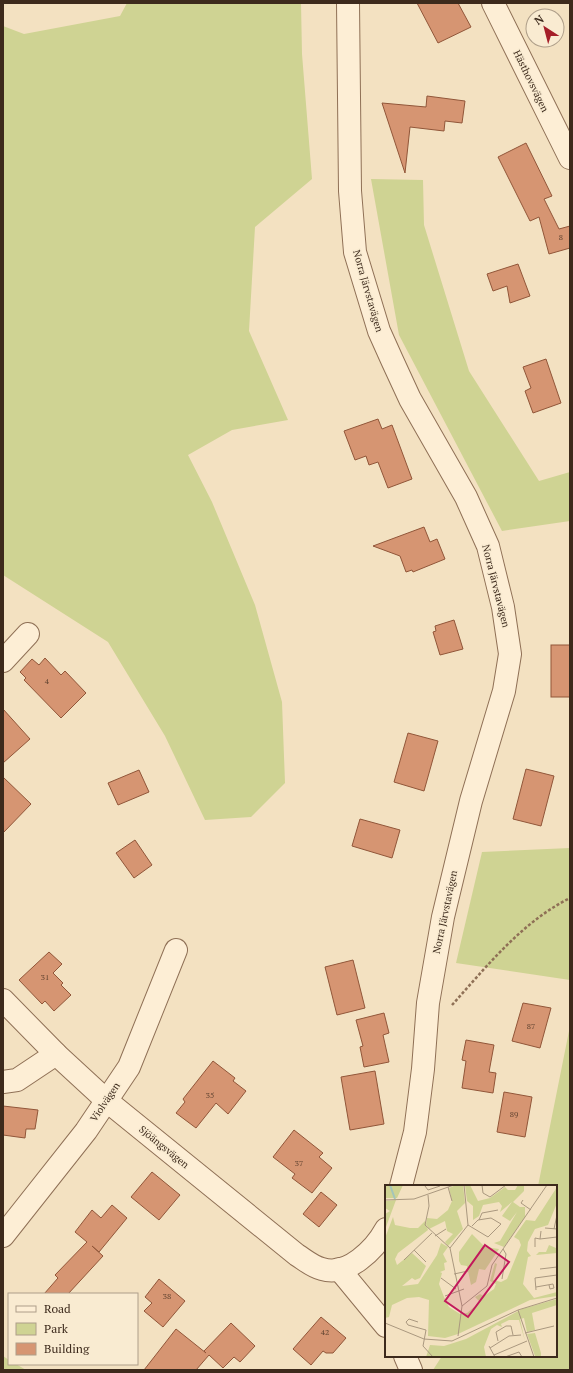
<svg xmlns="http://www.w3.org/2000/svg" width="573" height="1373" font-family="'PT Serif',serif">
<rect width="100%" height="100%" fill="#f3e1c1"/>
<g fill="#cfd393">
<path d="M127,3h174l1,51 10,125 -57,48 -6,104 39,89 -56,10 -44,25 24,47 43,103 27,97 3,81 -34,34 -46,3 -40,-84 -57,-94 -105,-67v-549l21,8 96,-18z"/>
<path d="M371,179l52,1 1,45 45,146 70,110 31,-9v49l-68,10 -103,-196z"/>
<path d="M570,848v132l-114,-17 26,-111z"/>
<path d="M570,1026v344h-137l9,-14h114v-170h-18z"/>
<path d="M3,1356l6,4v4h7l10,6h-23z"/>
</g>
<g fill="#d69572" stroke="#915639">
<path d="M417,3h41l13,24 -33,16z"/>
<path d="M427,96l38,5 -3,22 -17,-2 -1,10 -34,-4 -5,46 -23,-70 44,4z"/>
<path d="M526,143l26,53 -8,3 15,30 11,-3v22l-21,6 -10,-37 -9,4 -32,-64z"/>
<path d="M518,264l12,32 -20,7 -3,-17 -14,5 -6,-17z"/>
<path d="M546,359l15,44 -28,10 -8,-22 6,-3 -8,-21z"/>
<path d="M378,419l4,10 10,-4 20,54 -24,9 -10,-26 -9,3 -3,-9 -11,4 -11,-29z"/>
<path d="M424,527l6,15 7,-3 8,20 -32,13 -1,-2 -6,2 -6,-16 -27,-10z"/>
<path d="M454,620l9,29 -23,6 -7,-23 3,-1 -1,-5z"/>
<rect x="551" y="645" width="19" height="52"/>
<path d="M45,658l16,17 4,-4 21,22 -25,25 -37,-38 2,-2 -6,-6 12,-13 7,6z"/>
<path d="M3,709l27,30 -27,24z"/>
<path d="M408,733l30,8 -14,50 -30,-9z"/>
<path d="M526,769l28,7 -13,50 -28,-7z"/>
<path d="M139,770l10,22 -31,13 -10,-22z"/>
<path d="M3,777l28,27 -28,29z"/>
<path d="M360,819l40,11 -8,28 -40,-12z"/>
<path d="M135,840l17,25 -18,13 -18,-25z"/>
<path d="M49,952l13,12 -9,9 10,10 -2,2 10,10 -17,16 -9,-10 -3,3 -23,-24z"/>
<path d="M353,960l12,48 -28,7 -12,-48z"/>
<path d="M523,1003l28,5 -11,40 -28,-7z"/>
<path d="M384,1013l5,20 -6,2 6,27 -25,5 -4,-20 3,-1 -7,-26z"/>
<path d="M466,1040l28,5 -5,27 7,1 -3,20 -31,-5 4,-27 -4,-1z"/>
<path d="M213,1061l22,17 -2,3 13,10 -18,23 -12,-11 -20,25 -20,-15 9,-11 -2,-3z"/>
<path d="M375,1071l9,53 -34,6 -9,-53z"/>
<path d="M504,1092l28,5 -7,40 -28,-5z"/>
<path d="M3,1106l35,4 -3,19h-9l-1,9 -22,-3z"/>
<path d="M294,1130l29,23 -4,4 13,11 -20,25 -20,-15 3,-4 -22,-17z"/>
<path d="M152,1172l28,23 -21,25 -28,-23z"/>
<path d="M321,1192l16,13 -18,22 -16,-13z"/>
<path d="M112,1205l15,13 -28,34 -7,-6 11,10 -35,38h-24l14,-16 -3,-3 32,-33 -12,-10 17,-22 9,8z"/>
<path d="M159,1279l26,22 -22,26 -19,-16 8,-8 -7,-6z"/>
<path d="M321,1317l25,21 -13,15h-7l-3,-2 -12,14 -18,-16z"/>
<path d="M231,1323l24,23 -15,16 -6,-5 -11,11 -14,-13 -13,15h-52l32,-41 30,24 -2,-2z"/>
</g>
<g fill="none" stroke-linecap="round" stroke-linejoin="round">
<g stroke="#8f7056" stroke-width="24">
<g id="minor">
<path d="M348,3l2,188 5,61 24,79 13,29 18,39 56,98 22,49 15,61 7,47 -6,37 -33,110 -28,116 -15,86 -5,66 -8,63 -14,54"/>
<path d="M493,3l77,155"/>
<path d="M3,661l25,-27"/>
<path d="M3,1000l53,54 51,47 190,154c8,5 16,12 25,14 26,8 53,-20 64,-40"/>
<path d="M3,1082l14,-2 39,-26"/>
<path d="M3,1236l83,-105 43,-64 47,-117"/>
<path d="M339,1269l47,57"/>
<path d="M405,1356l6,14"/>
</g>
</g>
<path stroke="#8f7056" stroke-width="2.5" stroke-dasharray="3 2" stroke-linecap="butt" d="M452,1005c35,-39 70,-83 118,-107"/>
<use href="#minor" stroke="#fdeed5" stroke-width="22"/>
</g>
<g text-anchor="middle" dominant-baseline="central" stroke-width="3" stroke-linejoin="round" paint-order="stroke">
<g font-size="8" fill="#634532">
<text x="561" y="237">8</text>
<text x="47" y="681">4</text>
<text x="45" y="977">31</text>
<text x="531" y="1026">87</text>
<text x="210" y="1095">35</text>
<text x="514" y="1114">89</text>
<text x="299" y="1163">37</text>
<text x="167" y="1296">38</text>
<text x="325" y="1332">42</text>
</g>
<g font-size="10" fill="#3d2a1c" stroke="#f9ebd1">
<text transform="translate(531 81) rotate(64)">Hästhovsvägen</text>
<text transform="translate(368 291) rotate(74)">Norra Järvstavägen</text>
<text transform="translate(496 586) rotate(76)">Norra Järvstavägen</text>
<text transform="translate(445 912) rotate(-78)">Norra Järvstavägen</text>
<text transform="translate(105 1102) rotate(-56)">Violvägen</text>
<text transform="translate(164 1147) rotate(39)">Sjöängsvägen</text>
</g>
</g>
<g transform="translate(385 1185)">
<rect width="172" height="172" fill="#f3e1c1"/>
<path d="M0,0h18l-6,13h-12zM71,0h7l2,18 -8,8 6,18 -15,17 -3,-4 8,-8 -6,-3 -2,-10 -16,8 -3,-5 1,-6 10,1 11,-9 4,-9 -3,-13zM80,0h5l8,16 12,-3 15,-11 3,3h7l3,-5h6v6l-11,11 7,5h5v10l-21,30 -10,-4 6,-2 17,-29 -7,9 -8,-5 10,-14 -12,10 2,-6 -3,-4 -16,3 -4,11 -6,4v-14l-6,-5zM172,2v16l-9,22 -13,4 -7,13 -1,9 4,5 -3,1 -5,27 11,14 23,-6v4l-27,4 -72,34 -13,4 -17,-2 1,-36 -10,-3 -12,1 -15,7 -3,12 -4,1v-80l8,-21 2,8 15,3h8l7,-7 3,9 -30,23 -3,6 2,6 15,-12 14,13 -6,12 -5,2 -3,-2 -10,8 16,-2 19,-29 4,-12 7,4 -5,7 4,8 -3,1 1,7 -5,2 2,1 -3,11 5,13 5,10 11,7 7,-1 13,-11 -5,-5 5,-3 4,2 10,-7 2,-5 -6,-3 5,-18 2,1 -4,16 8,2 6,-3 14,-34 -2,-5 -5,-3 12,-17 9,1zM11,15l-10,27h-1v-13l5,-3 -5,-3v-7zM87,49l13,13 14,2 -14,21 -6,-1 -3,13 -5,3 -4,-19 -6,-1 -2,-4v-9zM164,60l7,3 1,5 -21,2 3,-3h7zM172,114v6l-25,8 3,17 -8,2 -3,-14 -4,1 5,22 -6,-21h-10l-8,4 1,3 -5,-2 -6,4 -7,18 2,10h-60l4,-12 14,1 22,-7 56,-30zM150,148l6,20v4l-6,-1 -8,-22z" fill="#cfd393"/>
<path fill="none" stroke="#a4c5b9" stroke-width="2" d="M5,0l5,14"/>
<path fill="none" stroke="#aa987f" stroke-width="1" d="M79,0l4,40M97,0l1,8 7,4 16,-12M40,1l3,4 12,-4M63,2l4,14M43,10l1,11 -4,19 25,23 12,58 -4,30M0,15l29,-1 40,-14M138,15l-2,3 10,7M94,35l3,-7 16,-3M83,40l20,12 13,-13 -10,-6 -13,2 -6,6M160,43l12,1M169,44l3,-14M50,51l11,-7M155,54l17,-2M150,62v-9l5,1 1,-8M65,63l18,-23M29,65l12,12M19,75l28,-27M155,84l17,-2M69,89l14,-3M56,93l15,11M117,94l4,-25 -3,-5M151,102l17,-3 1,4 -4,1 -1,-4M151,105l-1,-12 22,-3M60,111l19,-7M77,121l25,-20 5,-21 55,-80M133,125l16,47M33,137l-9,-3 -3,3 2,3 18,5 -3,16 10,11M0,138l39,16 28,2 66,-31 39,-12M140,148l29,-7M113,156l-2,-9 10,-6h5l2,9M104,161l6,11M105,163l19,-12 12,-1M109,170l33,-14M120,172l14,-5 3,5"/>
<path fill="#c2185b" fill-opacity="0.15" stroke="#c2185b" stroke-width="2" d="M100,60l24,17 -41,55 -23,-16z"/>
<rect width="172" height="172" fill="none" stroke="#3d2a1c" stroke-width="2"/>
</g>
<rect width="573" height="1373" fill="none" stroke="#3d2a1c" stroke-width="8"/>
<rect x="8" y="1293" width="130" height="72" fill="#f9ebd1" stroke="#ae9e89"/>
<rect x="16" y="1306" width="20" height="6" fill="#fdeed5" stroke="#ae9e89"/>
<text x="44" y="1313" font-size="12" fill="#3d2a1c">Road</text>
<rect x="16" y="1323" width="20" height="12" fill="#cfd393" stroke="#ae9e89"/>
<text x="44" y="1333" font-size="12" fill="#3d2a1c">Park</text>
<rect x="16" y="1343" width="20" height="12" fill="#d69572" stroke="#ae9e89"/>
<text x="44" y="1353" font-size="12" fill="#3d2a1c">Building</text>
<g transform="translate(545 28) rotate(324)"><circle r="19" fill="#f9ebd1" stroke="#ae9e89"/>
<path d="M0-3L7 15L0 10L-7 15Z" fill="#a51e28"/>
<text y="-6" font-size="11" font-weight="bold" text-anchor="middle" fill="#3d2a1c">N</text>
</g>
</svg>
